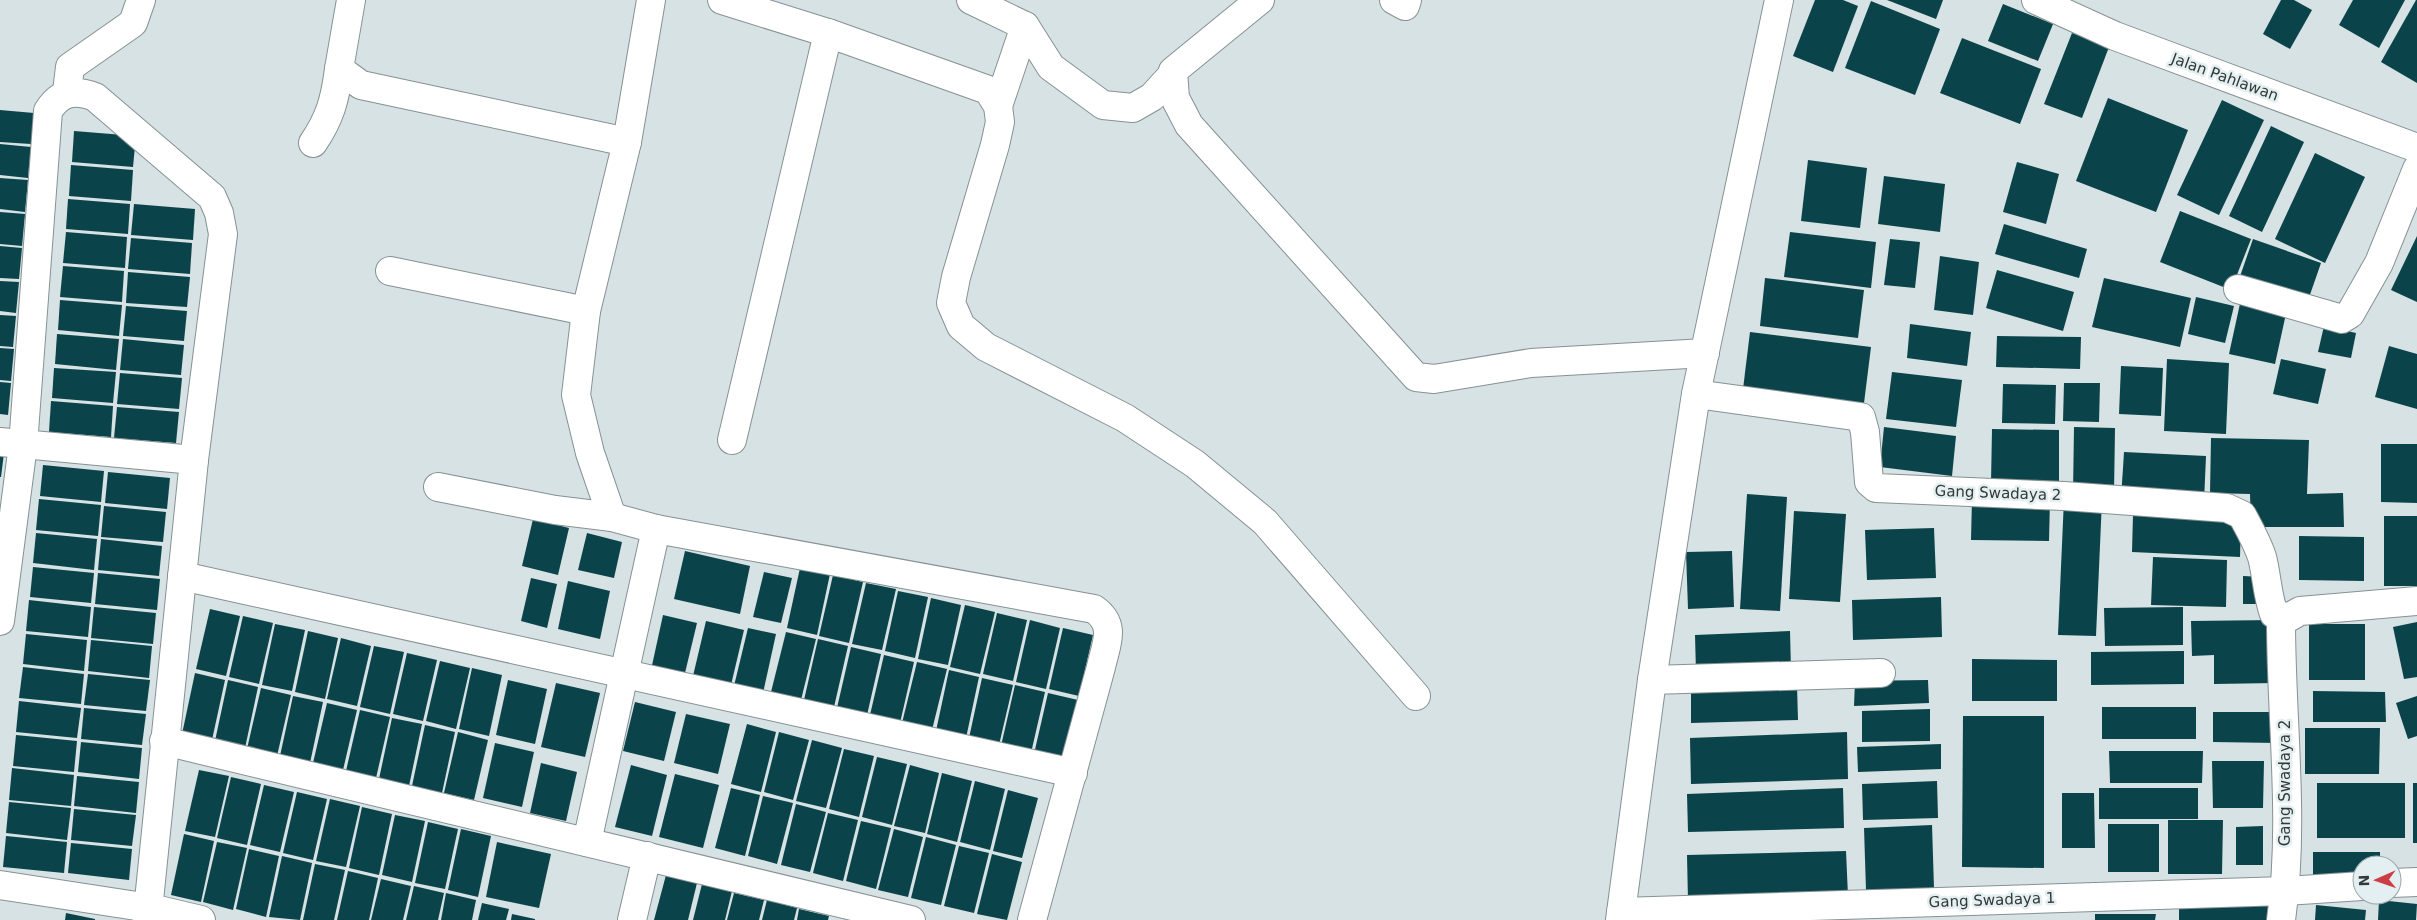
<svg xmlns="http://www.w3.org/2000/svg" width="2417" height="920" font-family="'DejaVu Sans',sans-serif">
<rect width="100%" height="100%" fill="#d6e2e4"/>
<g fill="#0b434a">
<path d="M1815,0h28l15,6 -25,66 -40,-16z"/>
<path d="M1887,0h56l-7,19z"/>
<path d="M2281,0h13l18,10 -22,39 -27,-15z"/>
<path d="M2353,0h52l-26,48 -40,-23z"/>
<path d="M2416,0h1v83l-36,-21z"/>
<path d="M1871,1l69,28 -25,66 -70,-27z"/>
<path d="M2003,4l50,20 -15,37 -50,-20z"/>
<path d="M2072,33l37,14 -27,71 -38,-14z"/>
<path d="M1962,38l79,31 -21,55 -80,-31z"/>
<path d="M2108,98l80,32 -32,82 -80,-31z"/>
<path d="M2222,100l42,20 -45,95 -42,-20z"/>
<path d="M0,110l34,3 -3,31 -31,-2z"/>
<path d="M2271,126l33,16 -42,90 -33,-16z"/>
<path d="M74,131l62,5 -3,31 -61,-5z"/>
<path d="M0,144l31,3 -3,31 -28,-3z"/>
<path d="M2315,153l50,24 -40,86 -50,-24z"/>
<path d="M1808,160l59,8 -7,60 -59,-7z"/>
<path d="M2017,162l42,12 -13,50 -43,-12z"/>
<path d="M71,165l62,5 -2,31 -62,-5z"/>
<path d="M1884,176l61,8 -5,48 -62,-8z"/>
<path d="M0,178l28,2 -3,32 -25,-3z"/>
<path d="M68,199l62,5 -2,30 -62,-5z"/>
<path d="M134,204l61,5 -2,31 -62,-5z"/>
<path d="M2180,211l71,28 -20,51 -71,-28z"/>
<path d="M0,212l25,2 -3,32 -22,-2z"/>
<path d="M2004,224l83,25 -8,29 -84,-24z"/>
<path d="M66,232l61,5 -2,31 -62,-5z"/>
<path d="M1790,232l86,10 -5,46 -87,-11z"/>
<path d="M2417,236v66l-26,-12z"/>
<path d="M131,238l61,5 -2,31 -62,-5z"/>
<path d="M1890,239l30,3 -5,46 -31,-3z"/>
<path d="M2253,239l68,24 -16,46 -68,-24z"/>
<path d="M0,246l22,2 -3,31 -19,-1z"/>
<path d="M1940,256l39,6 -6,53 -39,-5z"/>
<path d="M63,266l61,5 -2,31 -62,-5z"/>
<path d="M1997,270l77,22 -11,39 -77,-23z"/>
<path d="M128,272l62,5 -3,30 -61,-4z"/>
<path d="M1765,278l99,12 -6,48 -98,-12z"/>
<path d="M2104,278l87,20 -11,49 -88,-20z"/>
<path d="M0,281l19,1 -3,31 -16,-2z"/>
<path d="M2196,297l38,9 -9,37 -37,-9z"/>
<path d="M2241,299l46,10 -12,55 -46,-10z"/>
<path d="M60,300l62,5 -3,31 -61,-6z"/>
<path d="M126,306l61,5 -3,30 -61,-5z"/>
<path d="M0,315l16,1 -3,31 -13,-1z"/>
<path d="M1910,324l61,8 -4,34 -60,-8z"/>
<path d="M2324,326l32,7 -5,25 -33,-6z"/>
<path d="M1750,332l121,15 -7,56 -121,-14z"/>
<path d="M57,334l62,5 -3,31 -61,-6z"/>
<path d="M1997,336l84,1 -1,32 -84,-2z"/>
<path d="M123,339l61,6 -3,30 -61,-5z"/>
<path d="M2389,346l28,8v55l-42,-12z"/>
<path d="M0,348l14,1 -3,32 -11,-1z"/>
<path d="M2167,359l62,4 -3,71 -62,-3z"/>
<path d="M2281,359l45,10 -8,35 -45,-10z"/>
<path d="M2121,366l42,2 -2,48 -42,-2z"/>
<path d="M54,368l62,4 -3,31 -61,-5z"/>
<path d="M1892,372l70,8 -6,47 -70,-8z"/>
<path d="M120,373l62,5 -3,31 -62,-5z"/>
<path d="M0,382l11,1 -3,32 -8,-1z"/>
<path d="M2064,383h36l-1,39 -36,-1z"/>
<path d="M2003,384l53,1 -1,39 -53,-1z"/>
<path d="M51,401l62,5 -2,31 -62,-5z"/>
<path d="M117,407l62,5 -3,31 -62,-5z"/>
<path d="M1884,427l72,9 -4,40 -72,-9z"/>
<path d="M2074,427l41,1 -1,65h-41z"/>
<path d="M1992,429l67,1v54l-68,-1z"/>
<path d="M2211,438l98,2 -2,54 36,-1 1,34h-93l-1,-33 -40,-1z"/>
<path d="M2381,444h36v59l-36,-1z"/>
<path d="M2124,452l82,4 -2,46 -83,-3z"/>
<path d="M0,453h4l-3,24h-1z"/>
<path d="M43,465l61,6 -3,31 -61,-6z"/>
<path d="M108,472l62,6 -3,31 -62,-6z"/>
<path d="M1747,494l40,3 -7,114 -40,-2z"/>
<path d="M1972,498l78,1 -1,42 -78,-1z"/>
<path d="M39,499l62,6 -3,31 -62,-6z"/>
<path d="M2064,499l38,1 -6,136 -38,-1z"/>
<path d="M104,506l62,6 -3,30 -62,-5z"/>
<path d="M1794,511l52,3 -6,88 -51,-3z"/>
<path d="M2133,515l108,5 -1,37 -108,-5z"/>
<rect x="2384" y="516" width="33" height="70"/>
<path d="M533,519l36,9 -11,47 -36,-9z"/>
<path d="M1934,528l2,50 -69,2 -2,-50z"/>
<path d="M36,533l61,6 -3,31 -61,-7z"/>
<path d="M587,533l35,9 -8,36 -36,-8z"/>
<path d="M2299,536l65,1v44l-65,-1z"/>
<path d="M101,539l61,7 -3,30 -61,-6z"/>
<path d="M685,551l65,15 -10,48 -66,-15z"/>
<path d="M1732,551l2,56 -46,2 -2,-57z"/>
<path d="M2153,557l74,3 -1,47 -75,-2z"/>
<path d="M33,567l61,6 -3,30 -61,-6z"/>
<path d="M800,568l30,6 -13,61 -30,-7z"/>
<path d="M764,572l28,6 -11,45 -28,-6z"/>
<path d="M98,573l62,6 -3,31 -62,-6z"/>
<path d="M833,575l30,7 -14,61 -30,-7z"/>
<path d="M2243,576l21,1v27h-21z"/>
<path d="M531,578l26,6 -10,44 -26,-7z"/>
<path d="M568,581l42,10 -10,48 -42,-10z"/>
<path d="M866,583l30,6 -14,61 -30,-6z"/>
<path d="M898,591l30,6 -13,61 -30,-7z"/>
<path d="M1941,597l1,40 -89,3 -1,-40z"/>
<path d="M931,598l30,7 -13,60 -30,-6z"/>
<path d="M29,600l62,7 -3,30 -62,-6z"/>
<path d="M965,605l30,7 -15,62 -30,-7z"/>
<path d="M94,607l62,6 -3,31 -62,-6z"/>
<path d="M2183,607v38l-78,1 -1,-38z"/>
<path d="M210,609l30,7 -14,60 -30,-7z"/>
<path d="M997,613l30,7 -14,61 -30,-7z"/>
<path d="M663,615l34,8 -13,54 -33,-7z"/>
<path d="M243,616l30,7 -14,61 -30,-7z"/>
<path d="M1030,620l30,8 -14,61 -30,-7z"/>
<path d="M2274,620l1,63 -61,1v-29l-22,1 -1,-35z"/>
<path d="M706,621l38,9 -13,55 -38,-9z"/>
<path d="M2417,622v55l-13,2 -11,-52z"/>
<path d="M275,624l30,6 -13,61 -30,-6z"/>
<rect x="2309" y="624" width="56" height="56"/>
<path d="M748,628l28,6 -13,59 -29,-7z"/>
<path d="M1063,628l30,7 -14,61 -30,-7z"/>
<path d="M308,631l30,7 -13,61 -30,-7z"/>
<path d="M1790,631l1,39 -95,3 -1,-38z"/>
<path d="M786,632l30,7 -15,61 -30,-8z"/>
<path d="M26,634l61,6 -3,31 -61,-7z"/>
<path d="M341,638l30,8 -14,60 -30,-7z"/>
<path d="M818,639l30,7 -14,61 -30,-7z"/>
<path d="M91,640l61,6 -3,32 -61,-7z"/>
<path d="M374,646l30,6 -14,62 -30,-7z"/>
<path d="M851,647l30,7 -14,61 -30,-7z"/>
<path d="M2184,651v33l-93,1v-33z"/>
<path d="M407,653l30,7 -14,61 -30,-7z"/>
<path d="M884,655l30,7 -14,61 -30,-8z"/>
<path d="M1972,659l85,1v41h-85z"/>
<path d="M440,661l30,7 -14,61 -30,-8z"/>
<path d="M917,662l30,7 -15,61 -30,-7z"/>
<path d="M23,667l61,7 -3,30 -62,-6z"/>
<path d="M472,668l30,7 -13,61 -30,-7z"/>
<path d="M949,670l30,7 -13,61 -30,-7z"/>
<path d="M195,673l30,7 -13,60 -30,-6z"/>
<path d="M88,674l62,6 -4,31 -62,-6z"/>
<path d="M982,678l31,7 -14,60 -30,-7z"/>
<path d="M228,680l30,7 -13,61 -30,-7z"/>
<path d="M508,680l39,9 -12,55 -39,-9z"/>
<path d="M1928,680l1,23 -75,3 1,-25z"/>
<path d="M556,683l44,10 -15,64 -44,-10z"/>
<path d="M1015,685l30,7 -14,61 -30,-7z"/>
<path d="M1797,686l1,34 -107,3v-33z"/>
<path d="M261,688l30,7 -14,61 -30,-7z"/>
<path d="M2313,691l72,1 1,30h-73z"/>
<path d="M1048,693l30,7 -14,60 -30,-6z"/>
<path d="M293,696l30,6 -13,61 -30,-7z"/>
<path d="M2417,696v40l-9,3 -12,-36z"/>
<path d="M19,701l62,7 -4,30 -61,-6z"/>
<path d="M635,702l41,10 -12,49 -41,-10z"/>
<path d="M327,703l30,7 -14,60 -30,-7z"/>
<rect x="2102" y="707" width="94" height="32"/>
<path d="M84,708l62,6 -4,31 -61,-6z"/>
<path d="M1930,709v32l-68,1v-31z"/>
<path d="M360,710l30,7 -14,61 -30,-7z"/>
<path d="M2213,712h64v31l-64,-1z"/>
<path d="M686,714l44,10 -12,50 -44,-11z"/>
<path d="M1963,716h81v152l-82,-1z"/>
<path d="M392,718l30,6 -13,62 -30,-7z"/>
<path d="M747,724l29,8 -15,60 -30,-8z"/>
<path d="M425,725l30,7 -13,61 -30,-7z"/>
<path d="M2305,728h75l-1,46h-74z"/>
<path d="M458,732l30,8 -14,60 -30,-7z"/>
<path d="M779,732l30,8 -16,60 -29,-8z"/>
<path d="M1847,732l1,47 -157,5 -1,-46z"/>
<path d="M16,735l61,6 -3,31 -61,-6z"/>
<path d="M812,740l30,8 -16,60 -30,-7z"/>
<path d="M81,742l61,6 -3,31 -61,-7z"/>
<path d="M495,743l39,9 -12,55 -39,-9z"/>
<path d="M1941,744v25l-83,3 -1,-25z"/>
<path d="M844,749l30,7 -15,61 -30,-8z"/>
<path d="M2109,751h94l-1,32h-92z"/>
<path d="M877,757l30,7 -15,61 -30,-8z"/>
<path d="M2212,761h52l-1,47h-50z"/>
<path d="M541,763l36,9 -11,49 -36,-8z"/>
<path d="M631,765l36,10 -15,61 -37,-9z"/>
<path d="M910,765l29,8 -14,60 -31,-7z"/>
<path d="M12,768l62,7 -3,31 -62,-6z"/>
<path d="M199,770l30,6 -14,61 -30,-6z"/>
<path d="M942,773l30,8 -15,61 -30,-8z"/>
<path d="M675,774l44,11 -16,63 -44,-11z"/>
<path d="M77,776l62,6 -3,31 -62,-7z"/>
<path d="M231,777l30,7 -14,61 -30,-7z"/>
<path d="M975,781l30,8 -15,61 -30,-8z"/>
<path d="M1937,781l1,37 -75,2 -1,-36z"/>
<rect x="2317" y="783" width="88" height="55"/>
<rect x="2413" y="783" width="4" height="60"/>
<path d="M264,785l30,7 -14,60 -30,-7z"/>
<path d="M731,788l29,7 -15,61 -30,-8z"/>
<path d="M1843,788l1,40 -156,4 -1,-38z"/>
<rect x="2099" y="788" width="99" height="31"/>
<path d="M1008,790l30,8 -16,60 -29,-7z"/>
<path d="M297,792l30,7 -14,61 -30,-7z"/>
<path d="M2062,793h32l1,55h-33z"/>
<path d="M763,796l30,7 -16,61 -29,-8z"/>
<path d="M330,799l30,7 -14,61 -30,-6z"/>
<path d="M9,802l62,6 -4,32 -61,-7z"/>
<path d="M796,804l30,8 -16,60 -29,-7z"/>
<path d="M362,807l30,7 -13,61 -30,-7z"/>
<path d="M74,809l62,6 -4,31 -61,-6z"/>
<path d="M828,813l30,7 -15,61 -30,-8z"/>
<path d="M395,815l30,6 -13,61 -30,-7z"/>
<path d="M2168,820h55l-1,54h-54z"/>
<path d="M861,821l30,7 -15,61 -30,-8z"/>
<path d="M428,822l30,7 -13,60 -30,-6z"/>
<rect x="2108" y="824" width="51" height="48"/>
<path d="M1932,825l2,63 -68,2 -2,-62z"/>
<path d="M2263,826v39h-27v-38z"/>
<path d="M461,829l30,7 -13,61 -30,-7z"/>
<path d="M894,829l29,8 -15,60 -30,-7z"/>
<path d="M184,834l30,7 -13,61 -30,-7z"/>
<path d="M6,836l61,6 -3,31 -61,-6z"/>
<path d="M926,837l30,8 -15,60 -30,-7z"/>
<path d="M217,842l30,6 -14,62 -30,-8z"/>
<path d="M497,842l54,12 -12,54 -53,-11z"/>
<path d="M71,843l61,6 -3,31 -61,-7z"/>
<path d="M959,846l30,7 -15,60 -30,-7z"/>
<path d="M249,849l30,7 -13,61 -30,-8z"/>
<path d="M1846,851l2,45 -160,5 -1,-46z"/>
<path d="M2313,852h67v13h-18v16h-49z"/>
<path d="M992,854l30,8 -15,58 -30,-6z"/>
<path d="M282,856l30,7 -12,57 -31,-3z"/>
<path d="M315,864l30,6 -11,50h-31z"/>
<path d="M348,871l30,7 -9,42h-32z"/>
<path d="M666,875l31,8 -9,37h-34z"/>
<path d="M381,879l30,7 -8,34h-32z"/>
<path d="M702,884l30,7 -7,29h-32z"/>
<path d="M414,886l30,7 -6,27h-32z"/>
<path d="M446,893l30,7 -4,20h-31z"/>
<path d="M734,893l30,7 -5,20h-32z"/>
<path d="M767,900l30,8 -3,12h-32z"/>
<path d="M2379,900l38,4 -1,16h-38z"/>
<path d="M482,903l27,6 -3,11h-28z"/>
<rect x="2179" y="905" width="95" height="15"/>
<path d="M2316,905l50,5 -1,10h-50z"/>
<path d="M799,909l30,7 -1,4h-31z"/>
<path d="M66,913l29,6v1h-30z"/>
<path d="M512,914l23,5v1h-24z"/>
<path d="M2095,914h61l-1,6h-60z"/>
</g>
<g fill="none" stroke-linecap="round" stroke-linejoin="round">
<g stroke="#869193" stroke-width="30">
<g id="street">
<path d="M351,0l-12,69 22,16 266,57"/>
<path d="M722,0l106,33 160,57 10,16 2,16 -5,23 -39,132 -5,26 10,23 25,21 139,71 70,46 70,58 151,174"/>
<path d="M971,0l54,26 -27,80"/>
<path d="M1260,0l-87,71 2,27 14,27 227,252 18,2 97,-16 174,-10"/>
<path d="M1394,0l11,6 2,-6"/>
<path d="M1025,26l26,41 52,38 30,3 19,-11 21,-23"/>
<path d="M67,92l3,-25 63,-44 8,-23"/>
<path d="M313,143c17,-25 22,-43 26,-74"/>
<path d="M390,271l196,40"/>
<path d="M2238,289l104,30 8,-5 29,-51 38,-94"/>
<path d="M1696,394l165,23 4,15 4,50 7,6 188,8 163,12 15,7c7,13 15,27 20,42 5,19 5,38 12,57l12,3"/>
<path d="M732,440l96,-407"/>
<path d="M0,442l194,18"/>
<path d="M438,487l117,23 57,7 44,12 438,80c23,16 12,35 7,58l-69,253"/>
<path d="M612,517l-22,-64 -14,-58 10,-84 41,-169 24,-142"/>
<path d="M182,576l891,197"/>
<path d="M0,621l23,-176 25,-334c12,-19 26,-22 47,-14l117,100 7,16 4,21 -29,226 -47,460"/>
<path d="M1652,680l229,-7"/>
<path d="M164,741l747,179"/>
<path d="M587,842l69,-313"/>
<path d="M2392,883l25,-1"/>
<path d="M0,885l150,23 51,12"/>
<path d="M1621,912l664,-21 77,-5"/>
<path d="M632,920l15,-64"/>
<path d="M1620,920l32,-240 44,-286 83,-394"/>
<path d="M2281,920c14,-98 0,-200 0,-298l19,-11 117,-10"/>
</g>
</g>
<g stroke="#869193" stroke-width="30">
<path id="secondary" d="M2036,0l79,36 302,112"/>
</g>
<use href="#street" stroke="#fff" stroke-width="28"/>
<use href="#secondary" stroke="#fff" stroke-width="28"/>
</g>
<g text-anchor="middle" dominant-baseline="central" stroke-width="5" stroke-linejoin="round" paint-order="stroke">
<g font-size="15" fill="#333838" stroke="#e3eff1">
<text transform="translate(2225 77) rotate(20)">Jalan Pahlawan</text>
<text transform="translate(1998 493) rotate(2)">Gang Swadaya 2</text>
<text transform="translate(2285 783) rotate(-90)">Gang Swadaya 2</text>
<text transform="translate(1992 900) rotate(-2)">Gang Swadaya 1</text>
</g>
</g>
<g transform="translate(2377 880) rotate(268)"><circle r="24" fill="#e3eff1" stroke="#9da6a7"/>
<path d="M0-4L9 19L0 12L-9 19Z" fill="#cd3d45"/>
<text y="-8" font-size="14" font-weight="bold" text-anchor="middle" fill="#333838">N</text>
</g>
</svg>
